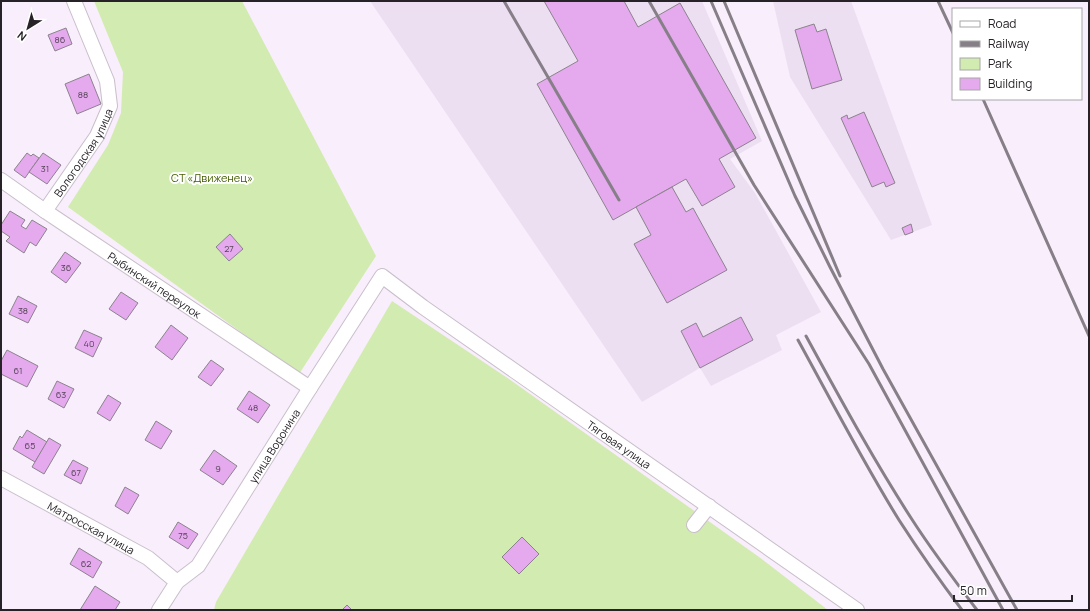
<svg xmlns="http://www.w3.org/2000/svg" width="1090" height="611" font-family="Manrope,sans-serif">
<rect width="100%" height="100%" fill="#f9eefb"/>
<g fill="#eddff2">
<path d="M370,1h332l60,140 -32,18 25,34 66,119 -45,23 6,15 -71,36 -11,-18 -58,34z"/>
<path d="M773,1h78l81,224 -41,15 -101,-163z"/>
</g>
<g fill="#d2ebb0">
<path d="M94,1h148l134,255 -77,118 -231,-167 40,-62 13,-32 2,-41z"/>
<path d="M392,301l117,78 250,178 69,53h-614l2,-8z"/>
</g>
<g fill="#e4aaed" stroke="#8c828e">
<path d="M544,1h80l14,26 42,-24 76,135 -37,21 16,28 -33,19 -16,-27 -73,41 -76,-136 41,-23z"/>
<path d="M814,24l3,8 9,-3 16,51 -30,9 -17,-59z"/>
<path d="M66,28l6,16 -17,7 -7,-16z"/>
<path d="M89,74l12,30 -24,10 -12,-30z"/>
<path d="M864,112l31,71 -9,4 -2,-5 -12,5 -31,-69 6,-3 1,4z"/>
<path d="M27,153l4,3 2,-2 6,4 -14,20 -11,-8z"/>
<path d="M43,153l18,12 -14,19 -18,-12z"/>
<path d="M672,187l14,25 7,-4 34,62 -60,33 -33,-59 17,-9 -15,-28z"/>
<path d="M10,211l15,9 -4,6 5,3 6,-9 15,9 -11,17 -6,-4 -6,11 -18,-12 4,-4 -9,-6v-6z"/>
<path d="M911,224l2,8 -8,3 -3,-7z"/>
<path d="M230,234l13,15 -14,12 -13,-14z"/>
<path d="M65,252l16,11 -15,20 -15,-11z"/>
<path d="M121,292l17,11 -12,17 -17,-11z"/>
<path d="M18,296l19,10 -9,17 -19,-9z"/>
<path d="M741,317l12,23 -53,28 -19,-37 15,-8 7,14z"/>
<path d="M171,325l17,13 -16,22 -17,-13z"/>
<path d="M84,330l18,8 -9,19 -18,-9z"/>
<path d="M7,350l31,16 -11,21 -26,-13v-13z"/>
<path d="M211,360l13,9 -13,17 -13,-9z"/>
<path d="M57,381l17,8 -10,19 -16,-9z"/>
<path d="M249,391l21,14 -12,18 -21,-14z"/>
<path d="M108,395l13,8 -11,18 -13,-8z"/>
<path d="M156,421l16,10 -11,18 -16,-9z"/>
<path d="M27,430l20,12 -12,20 -22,-13 7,-13 2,2z"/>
<path d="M49,438l12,7 -17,29 -12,-7z"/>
<path d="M214,450l23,16 -14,19 -23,-15z"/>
<path d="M73,460l15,8 -7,16 -17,-9z"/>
<path d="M125,487l14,8 -11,19 -13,-8z"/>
<path d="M178,522l20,12 -10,15 -19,-12z"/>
<path d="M522,537l17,17 -20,20 -17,-17z"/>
<path d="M79,548l23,14 -9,16 -23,-14z"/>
<path d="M95,586l25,16 -5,8h-35z"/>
<path d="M347,605l5,5h-10z"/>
</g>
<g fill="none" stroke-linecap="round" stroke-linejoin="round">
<g stroke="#c9bfcb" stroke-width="16">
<g id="minor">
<path id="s1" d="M1,180l44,31 265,177"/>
<path id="s2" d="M45,211l52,-75 13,-30 -3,-25 -33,-80"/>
<path id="s3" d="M1,478l147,80 29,24"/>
<path d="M694,525l15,-19"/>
<path id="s4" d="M159,610l18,-28 21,-16 112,-178 72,-112 41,31 434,303"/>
</g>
</g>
<use href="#minor" stroke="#fff" stroke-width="14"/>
<g stroke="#867f88" stroke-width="3">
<path d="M504,1l115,199"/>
<path d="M649,1l105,184 115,179 134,246"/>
<path d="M711,1l84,195 35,71 53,102 134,241"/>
<path d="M724,1l116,275"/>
<path d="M938,1l15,32"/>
<path d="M983,99l106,237"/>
<path d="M806,336c34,62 68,125 107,185 20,31 42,60 64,89"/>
<path d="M798,340c33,60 65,122 101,180 20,31 41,61 63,90"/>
</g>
</g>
<g text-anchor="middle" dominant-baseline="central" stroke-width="4" stroke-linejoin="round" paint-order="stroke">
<g font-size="9" fill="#564458">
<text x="60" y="39">86</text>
<text x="83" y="94">88</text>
<text x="45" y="168">31</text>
<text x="229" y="248">27</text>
<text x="66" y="267">36</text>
<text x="23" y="310">38</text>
<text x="89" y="343">40</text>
<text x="18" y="370">61</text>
<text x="61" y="394">63</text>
<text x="253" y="407">48</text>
<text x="30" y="445">65</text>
<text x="218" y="468">9</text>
<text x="76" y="472">67</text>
<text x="183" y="535">75</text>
<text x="86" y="563">62</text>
</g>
<g font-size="11" fill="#262227" stroke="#fff">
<text stroke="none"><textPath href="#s2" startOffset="70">Вологодская улица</textPath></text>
<text stroke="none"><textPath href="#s1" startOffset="186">Рыбинский переулок</textPath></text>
<text stroke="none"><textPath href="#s4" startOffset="694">Тяговая улица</textPath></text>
<text stroke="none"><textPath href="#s4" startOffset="202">улица Воронина</textPath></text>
<text stroke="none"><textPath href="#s3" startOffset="103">Матросская улица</textPath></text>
</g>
<g font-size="11" fill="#425d00" stroke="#fff">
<text x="212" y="177">СТ «Движенец»</text>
</g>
</g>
<rect width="1090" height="611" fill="none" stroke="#262227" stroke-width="4"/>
<rect x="952" y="8" width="130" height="92" fill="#ffffff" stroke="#a8a7a9"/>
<rect x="960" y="21" width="20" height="6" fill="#ffffff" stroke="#a8a7a9"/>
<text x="988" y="28" font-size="12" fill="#262227">Road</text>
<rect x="960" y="41" width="20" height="6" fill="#867f88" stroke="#a8a7a9"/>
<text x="988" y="48" font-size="12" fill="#262227">Railway</text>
<rect x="960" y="58" width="20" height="12" fill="#d2ebb0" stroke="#a8a7a9"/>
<text x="988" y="68" font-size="12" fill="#262227">Park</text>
<rect x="960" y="78" width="20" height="12" fill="#e4aaed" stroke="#a8a7a9"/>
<text x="988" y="88" font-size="12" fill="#262227">Building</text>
<g transform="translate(28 28) rotate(217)" stroke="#ffffff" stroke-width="3" paint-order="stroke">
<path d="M0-3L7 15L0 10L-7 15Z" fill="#262227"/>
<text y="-6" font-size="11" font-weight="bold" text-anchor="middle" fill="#262227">N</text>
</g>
<path d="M954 595v6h118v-6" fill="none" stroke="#262227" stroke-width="2"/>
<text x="960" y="595" font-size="12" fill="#262227" stroke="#ffffff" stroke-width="3" paint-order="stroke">50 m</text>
</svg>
